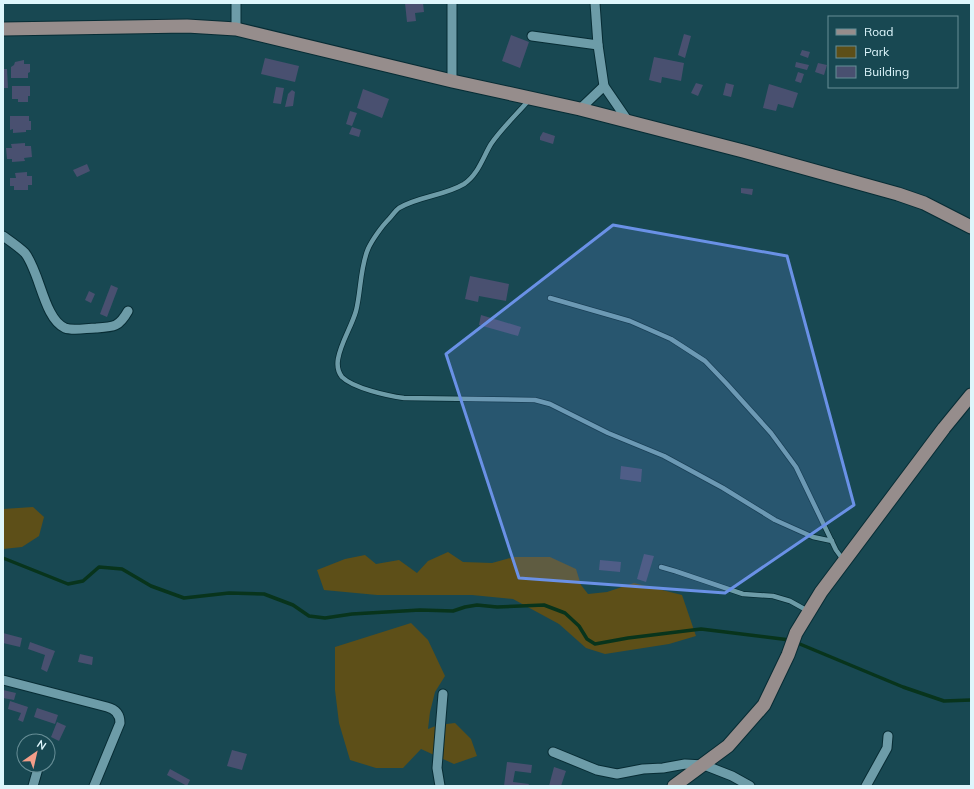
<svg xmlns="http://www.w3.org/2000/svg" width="974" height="789" font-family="Mulish,sans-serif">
<rect width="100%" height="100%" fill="#184852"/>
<g fill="#5d4f18">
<path d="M33,507l11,10 -5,19 -17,11 -19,2v-40z"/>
<path d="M448,552l15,10 29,1 22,-6h36l26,12 5,16 7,9 19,-2 27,-9 48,12 14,41 -27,8 -64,10 -19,-6 -27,-24 -46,-25 -41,-4h-95l-53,-5 -7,-20 28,-11 20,-4 11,9 23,-4 18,13 11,-12z"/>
<path d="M411,623l17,17 17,36 -10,16 -5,20 -2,17 10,-4 17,-2 16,16 6,17 -23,8 -33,-15 -18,19h-27l-26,-8 -11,-37 -4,-33v-43z"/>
</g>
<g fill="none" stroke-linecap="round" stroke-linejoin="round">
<g stroke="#08341c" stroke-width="3.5">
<path d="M3,558l65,26 15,-3 16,-14 23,2 29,17 33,12 45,-5 35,1 29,11 16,11 16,2 27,-4 68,-4 33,1 12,-4 12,-2 20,2 47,-2 21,8 14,13 8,13 8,5 33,-6 73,-9 89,11"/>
<path d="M795,642l108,45 41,14 27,-1"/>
</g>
</g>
<g fill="#495070">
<path d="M405,3h18l1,9 -9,1 1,8 -9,1z"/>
<path d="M684,34l7,2 -6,22 -7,-3z"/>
<path d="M511,35l18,7 -9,26 -18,-7z"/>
<path d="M802,50l8,2 -2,6 -8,-3z"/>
<path d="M654,57l30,6 -3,18 -19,-4 -1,6 -12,-3z"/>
<path d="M265,58l34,8 -4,16 -34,-8z"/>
<path d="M24,60v4h6v8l-2,1v5h-17v-11l3,-2 1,-3z"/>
<path d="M796,62l13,3 -2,5 -12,-3z"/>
<path d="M818,63l9,2 -3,10 -9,-3z"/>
<path d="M3,69h4l1,19h-5z"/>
<path d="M798,72l6,2 -3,9 -6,-2z"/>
<path d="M696,83l7,2 -5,11 -7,-3z"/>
<path d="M726,83l8,2 -3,12 -8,-2z"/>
<path d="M769,84l29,9 -5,15 -15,-4 -2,7 -13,-3z"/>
<path d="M12,86h18v10h-2v6h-10v-3h-6z"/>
<path d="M276,87l8,1 -3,16 -8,-1z"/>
<path d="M363,89l26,10 -7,19 -25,-10z"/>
<path d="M292,90l3,2 -2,14 -8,1 3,-13z"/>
<path d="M350,111l7,2 -5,13 -6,-2z"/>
<path d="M10,116h19v5h2v9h-5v2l-13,1v-4l-3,1z"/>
<path d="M352,127l9,3 -2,7 -10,-3z"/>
<path d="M543,132l12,4 -2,8 -13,-4v-3z"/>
<path d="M25,143v3h6l1,11 -8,1 1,3 -13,1v-3h-5l-1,-11h6l-1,-4z"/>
<path d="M87,164l3,7 -13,6 -4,-7z"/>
<path d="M27,172v4h5v9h-4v5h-14v-4h-4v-8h6l-1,-5z"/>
<path d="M741,188l12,1 -1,6 -11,-2z"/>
<path d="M470,276l39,8 -3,17 -27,-5 -1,6 -13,-3z"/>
<path d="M111,285l7,3 -11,29 -7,-3z"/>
<path d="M89,291l6,3 -4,9 -6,-3z"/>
<path d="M481,315l40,12 -3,9 -39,-11z"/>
<path d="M621,466l21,3 -1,13 -21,-3z"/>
<path d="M644,554l10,2 -8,26 -9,-3z"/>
<path d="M600,560l21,2 -1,10 -21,-2z"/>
<path d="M3,633l19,5 -2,9 -17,-4z"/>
<path d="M30,642l25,9 -8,21 -6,-3 4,-14 -17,-6z"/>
<path d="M80,654l13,3 -1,8 -14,-3z"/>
<path d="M3,690l13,3 -2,7 -11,-2z"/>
<path d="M10,701l18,6 -5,15 -5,-2 3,-7 -13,-4z"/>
<path d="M37,708l21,7 -3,9 -21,-7z"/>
<path d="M57,722l9,4 -7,15 -8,-4z"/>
<path d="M232,750l15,4 -5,16 -15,-4z"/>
<path d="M507,762l25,3 -1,8 -16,-2 -2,11 16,2 -1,2h-24z"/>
<path d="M554,767l12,4 -5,15h-12z"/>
<path d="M170,769l20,11 -3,6 -20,-11z"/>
</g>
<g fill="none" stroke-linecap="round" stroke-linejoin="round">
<g stroke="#072c34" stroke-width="6">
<g id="lane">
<path d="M529,100c-12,14 -28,29 -38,44 -8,13 -13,31 -27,40 -20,12 -45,12 -65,24 -4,3 -7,8 -10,11 -7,7 -17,21 -21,30 -8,19 -7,42 -12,62 -5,17 -15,31 -18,48 -1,6 0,13 4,18 11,11 46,19 62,21l131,2 15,4 58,29 56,23 59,32 52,32 38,17 19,4"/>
<path d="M550,298l80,23 41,18 34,22 21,22 45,50 25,34 40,83 8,11"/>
<path d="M661,567l14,4 68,23 30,2 17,5 18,10"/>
</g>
</g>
<g stroke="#072c34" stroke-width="11">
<g id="street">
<path d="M236,3v26"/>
<path d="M595,3l3,42 6,41 24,35"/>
<path d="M532,36l66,9"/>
<path d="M452,81v-78"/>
<path d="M580,109l24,-23"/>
<path d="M3,236c7,5 16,11 22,17 15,19 19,66 40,75 8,3 22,0 31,0 18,-1 23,-1 32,-17"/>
<path d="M3,680l104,27c8,2 13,7 13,16l-26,63"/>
<path d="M553,752l44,18 20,4 26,-5 20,-1 22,-4 19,1 28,11 18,10"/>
<path d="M33,786l6,-21"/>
<path d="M440,786l-3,-18 6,-74"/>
<path d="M866,786l21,-38 1,-12"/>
</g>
</g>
<g stroke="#072c34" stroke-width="15">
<g id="secondary">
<path d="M3,29l184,-3 49,3 216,52 128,28 163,42 155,43 26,9 47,24"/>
<path d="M674,786l54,-40 36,-41 24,-50 8,-22 25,-41 123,-164 27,-33"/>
</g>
</g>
<use href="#lane" stroke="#6d9ca8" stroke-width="4.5"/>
<use href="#street" stroke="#6d9ca8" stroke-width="9"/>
<use href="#secondary" stroke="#968d8c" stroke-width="13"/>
</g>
<path fill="#6a91e6" fill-opacity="0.2" stroke="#6a91e6" stroke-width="3" stroke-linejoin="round" d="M613,225l174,31 67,249 -129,88 -206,-15 -73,-224z"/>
<rect width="974" height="789" fill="none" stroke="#def6fc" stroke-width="8"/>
<rect x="828" y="16" width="130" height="72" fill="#184852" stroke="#678e96"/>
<rect x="836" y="29" width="20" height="6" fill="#968d8c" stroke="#678e96"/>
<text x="864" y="36" font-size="12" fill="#def6fc">Road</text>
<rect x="836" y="46" width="20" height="12" fill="#5d4f18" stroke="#678e96"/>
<text x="864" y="56" font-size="12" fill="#def6fc">Park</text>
<rect x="836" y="66" width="20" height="12" fill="#495070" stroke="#678e96"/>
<text x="864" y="76" font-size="12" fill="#def6fc">Building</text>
<g transform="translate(36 753) rotate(34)"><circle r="19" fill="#184852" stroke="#678e96"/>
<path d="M0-3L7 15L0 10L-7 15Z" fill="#f49e89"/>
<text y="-6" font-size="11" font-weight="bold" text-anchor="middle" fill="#def6fc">N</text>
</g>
</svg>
